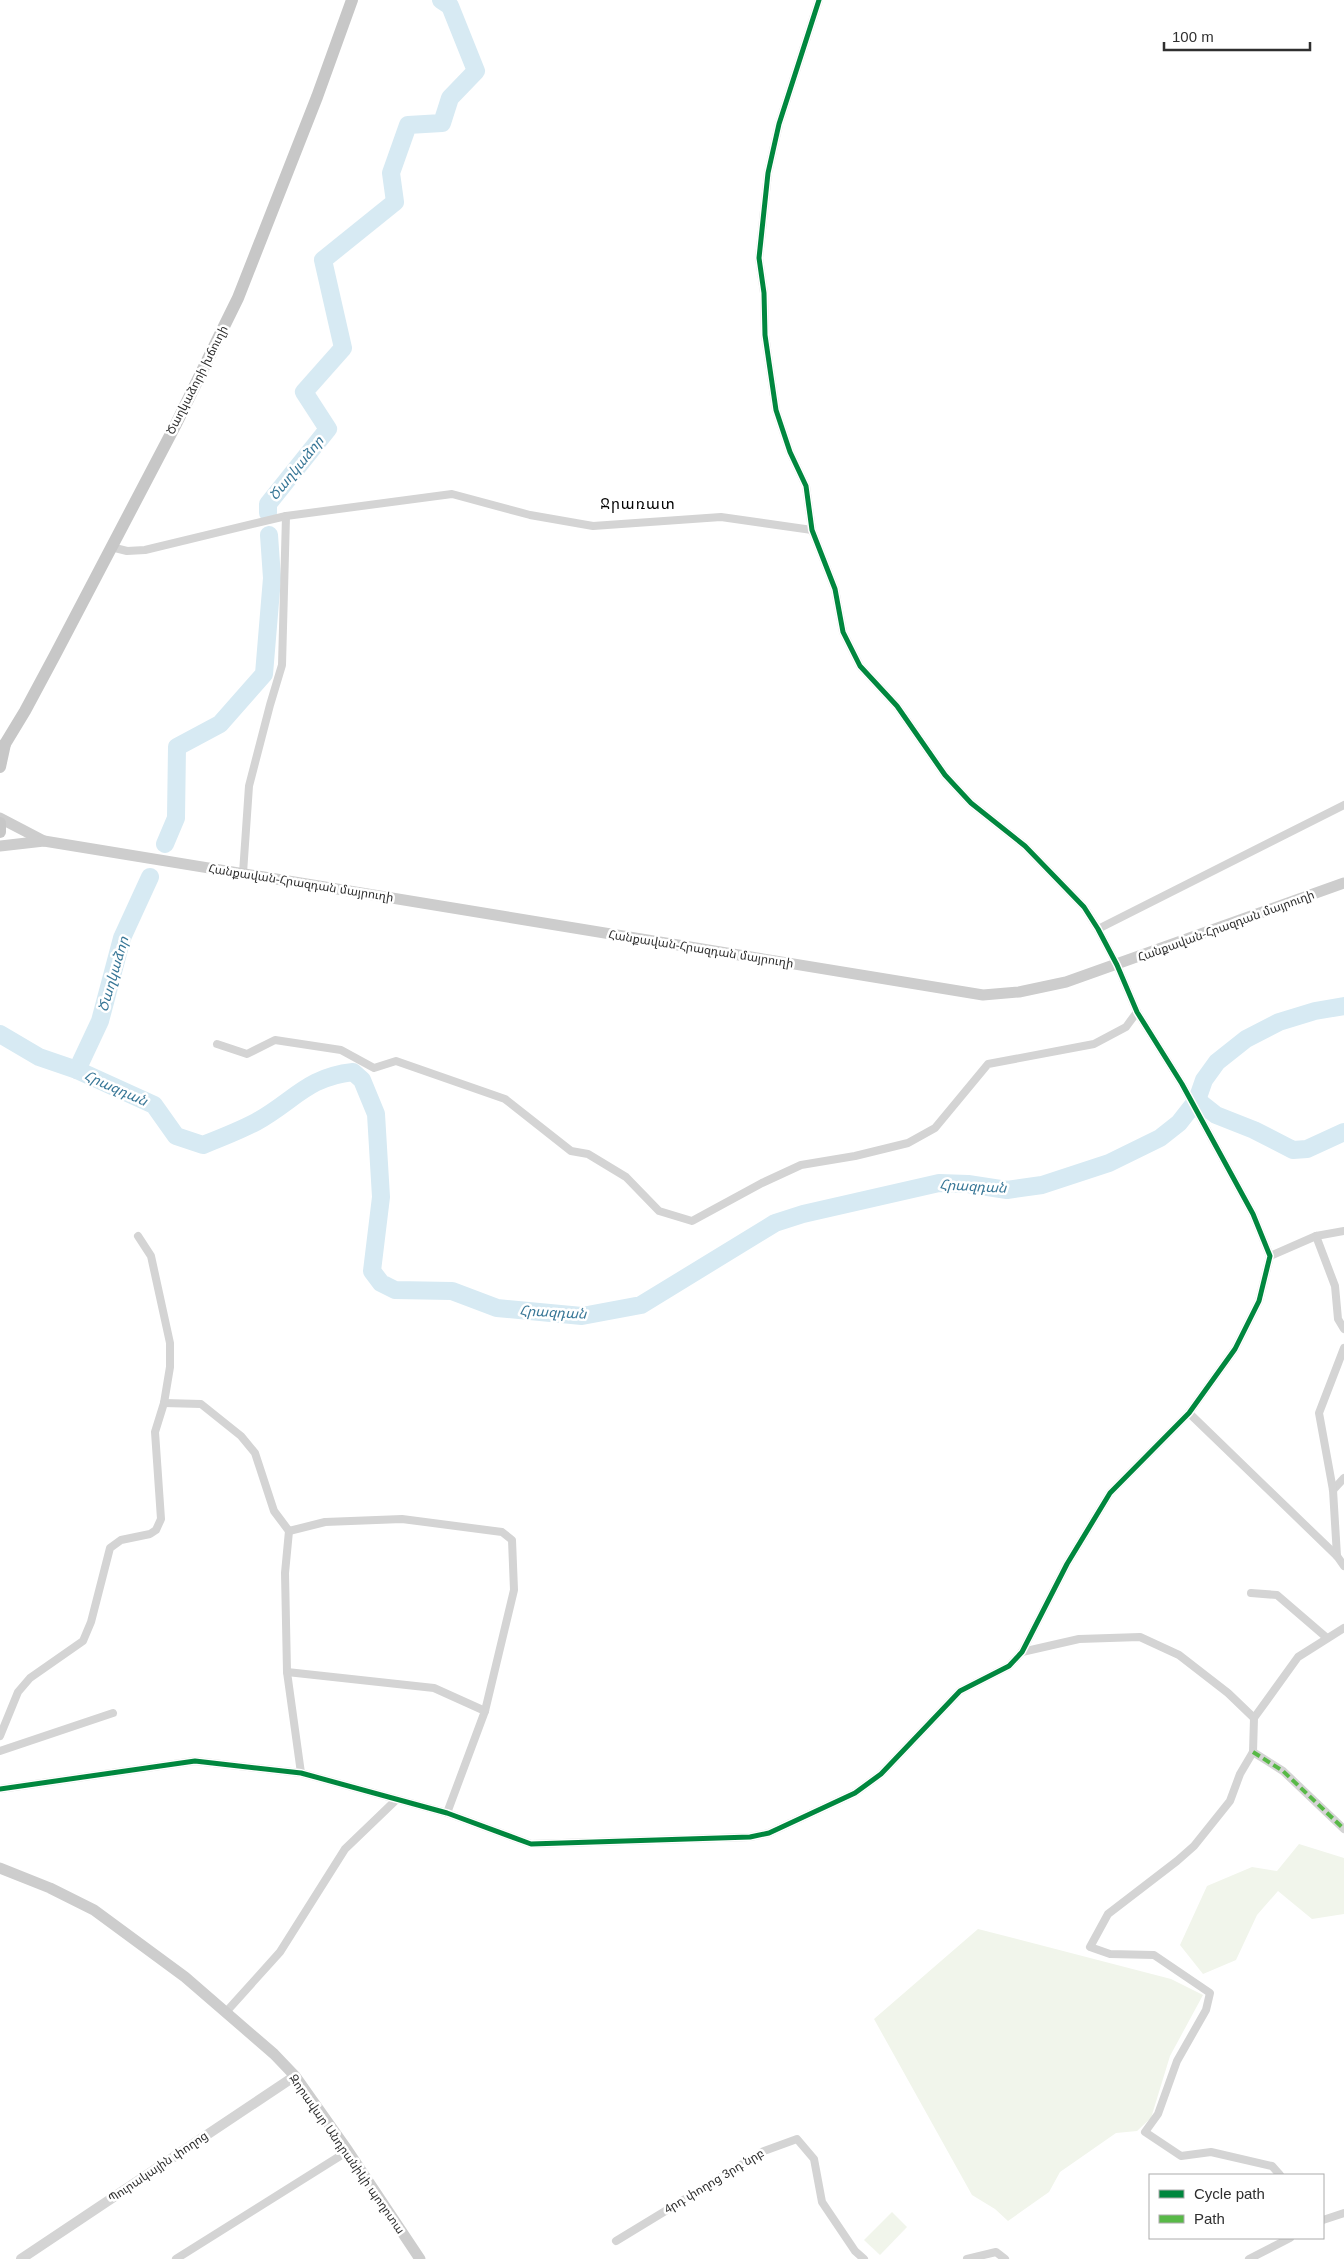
<svg xmlns="http://www.w3.org/2000/svg" width="1344" height="2259" font-family="Arial,'Noto Sans Armenian',sans-serif">
<rect width="100%" height="100%" fill="#fff"/>
<g fill="#f1f5eb">
<path d="M1299,1844l45,14v56l-32,5 -34,-28 -21,24 -21,45 -33,14 -23,-29 27,-59 45,-19 25,4z"/>
<path d="M978,1929l193,50 32,16 -33,61 -19,62 -14,13 -21,2 -56,39 -11,20 -41,29 -13,-12 -23,-14 -98,-176z"/>
<path d="M892,2212l15,15 -27,28 -16,-15z"/>
</g>
<g fill="none" stroke-linecap="round" stroke-linejoin="round">
<g stroke="#d7eaf3" stroke-width="18">
<path d="M268,513v-9l60,-75 -24,-37 39,-44 -20,-88 72,-58 -4,-29 17,-48 34,-2 8,-25 26,-27 -26,-65 -9,-6"/>
<path d="M165,844l11,-26 1,-71 43,-23 44,-50 8,-96 -3,-43"/>
<path d="M0,1034l39,23 38,13 77,35 22,31 27,9c18,-7 36,-14 53,-23 38,-21 51,-45 97,-50l9,8 14,34 5,83 -9,74 9,12 14,7 57,1 45,17 85,8 59,-11 134,-82 28,-9 136,-31 29,1 39,6 35,-5 67,-22 51,-25 19,-15 18,-23 7,-20 13,-18 29,-23 33,-17 36,-11 29,-5"/>
<path d="M77,1070l23,-49 22,-83 28,-61"/>
<path d="M1197,1100l19,15 38,15 39,20 14,-1 37,-17"/>
</g>
<g stroke="#d4d4d4" stroke-width="8">
<path d="M111,547l16,4 18,-1 141,-34 166,-22 78,21 63,11 128,-9 91,13"/>
<path d="M243,873l6,-87 21,-81 12,-40 4,-149"/>
<path d="M1098,929l246,-124"/>
<path d="M217,1044l30,10 28,-14 66,10 33,18 22,-7 109,38 66,52 17,3 38,23 33,34 33,10 70,-38 39,-18 54,-9 53,-13 27,-15 53,-64 106,-20 32,-17 11,-15"/>
<path d="M1316,1236l19,50 3,33 6,10"/>
<path d="M1270,1256l46,-20 28,-5"/>
<path d="M164,1403l37,1 40,32 14,17 19,58 15,20 -4,42 2,99 14,101"/>
<path d="M1189,1413l148,143 7,10"/>
<path d="M1333,1490l11,-12"/>
<path d="M289,1531l36,-9 77,-3 100,13 10,8 2,50 -29,121 -38,102"/>
<path d="M1337,1556l-4,-66 -14,-77 25,-65"/>
<path d="M1251,1593l26,2 50,43"/>
<path d="M1022,1652l57,-13 61,-2 39,18 49,38 26,25 -1,34 -13,22 -10,27 -36,45 -17,15 -69,53 -18,33 20,7 44,1 56,38 -4,17 -29,51 -19,53 -13,18 36,24 30,-4 61,14 8,9"/>
<path d="M287,1672l147,16 51,23"/>
<path d="M1254,1718l44,-61 46,-29"/>
<path d="M0,1736l18,-44 12,-14 53,-37 8,-19 19,-74 11,-8 29,-6 6,-4 5,-11 -6,-87 9,-29 6,-36v-24l-19,-87 -13,-20"/>
<path d="M0,1751l113,-38"/>
<path d="M1253,1752l30,19 61,58"/>
<path d="M0,1789l195,-28 106,12 146,40 84,31 219,-7 19,-4 86,-40 26,-19 79,-83 49,-25 13,-14 45,-88 43,-71 79,-80 46,-64 24,-48 11,-45 -17,-42 -71,-130 -45,-72 -20,-47 -19,-36 -14,-22 -59,-61 -54,-43 -26,-28 -48,-69 -37,-40 -17,-34 -8,-43 -23,-59 -6,-44 -16,-34 -14,-42 -11,-75 -1,-42 -5,-35 9,-85 11,-49 40,-124"/>
<path d="M226,2012l54,-60 65,-103 51,-49"/>
<path d="M1323,2220l21,-7"/>
<path d="M616,2241l148,-90 33,-12 17,20 8,43 33,49 9,8"/>
<path d="M176,2259l172,-108"/>
<path d="M967,2259l29,-7 9,7"/>
<path d="M1249,2259l41,-21"/>
</g>
<path stroke="#d4d4d4" stroke-width="10" d="M21,2259l274,-183"/>
<g stroke="#cdcdcd" stroke-width="11">
<path d="M0,818l44,23"/>
<path d="M0,846l44,-5 939,154 36,-3 47,-10 278,-99"/>
<path d="M0,1868l50,20 44,22 91,67 89,77 21,22 53,75 72,108"/>
</g>
<g stroke="#c7c7c7" stroke-width="12">
<path d="M0,749l5,-5 20,-33 30,-56 120,-229 63,-128 79,-201 35,-97"/>
<path d="M0,767l5,-23"/>
<path d="M0,823v9"/>
</g>
<path stroke="#58b947" stroke-width="4" stroke-dasharray="8 4" stroke-linecap="butt" d="M1253,1752l30,19 61,58"/>
<g stroke="#fff" stroke-width="8">
<path id="cycleway" d="M0,1789l195,-28 106,12 146,40 84,31 219,-7 19,-4 86,-40 26,-19 79,-83 49,-25 13,-14 45,-88 43,-71 79,-80 46,-64 24,-48 11,-45 -17,-42 -71,-130 -45,-72 -20,-47 -19,-36 -14,-22 -59,-61 -54,-43 -26,-28 -48,-69 -37,-40 -17,-34 -8,-43 -23,-59 -6,-44 -16,-34 -14,-42 -11,-75 -1,-42 -5,-35 9,-85 11,-49 40,-124"/>
</g>
<use href="#cycleway" stroke="#00873e" stroke-width="5"/>
</g>
<g text-anchor="middle" dominant-baseline="central" stroke-width="5" stroke-linejoin="round" paint-order="stroke">
<g font-size="12" fill="#2f2f2f" stroke="#fff">
<text transform="translate(197 380) rotate(-63)">Ծաղկաձորի խճուղի</text>
<text transform="translate(301 883) rotate(9)">Հանքավան-Հրազդան մայրուղի</text>
<text transform="translate(1226 926) rotate(-20)">Հանքավան-Հրազդան մայրուղի</text>
<text transform="translate(701 949) rotate(9)">Հանքավան-Հրազդան մայրուղի</text>
<text transform="translate(347 2154) rotate(55)">Զորավար Անդրանիկի պողոտա</text>
<text transform="translate(158 2167) rotate(-34)">Պուրակային փողոց</text>
<text transform="translate(714 2181) rotate(-31)">4րդ փողոց 3րդ նրբ</text>
</g>
<g font-size="14" font-style="italic" fill="#377696" stroke="#fff">
<text transform="translate(296 468) rotate(-51)">Ծաղկաձոր</text>
<text transform="translate(113 974) rotate(-74)">Ծաղկաձոր</text>
<text transform="translate(116 1088) rotate(24)">Հրազդան</text>
<text transform="translate(973 1186) rotate(3)">Հրազդան</text>
<text transform="translate(553 1312) rotate(3)">Հրազդան</text>
</g>
<g font-size="15" letter-spacing="1" fill="#000" stroke="#fff">
<text x="638" y="503">Ջրառատ</text>
</g>
</g>
<rect x="1149" y="2174" width="175" height="65" fill="#ffffff" stroke="#acacac"/>
<rect x="1159" y="2190" width="25" height="8" fill="#00873e" stroke="#acacac"/>
<text x="1194" y="2199" font-size="15" fill="#2f2f2f">Cycle path</text>
<rect x="1159" y="2215" width="25" height="8" fill="#58b947" stroke="#acacac"/>
<text x="1194" y="2224" font-size="15" fill="#2f2f2f">Path</text>
<path d="M1164 42v8h146v-8" fill="none" stroke="#2f2f2f" stroke-width="2.5"/>
<text x="1172" y="42" font-size="15" fill="#2f2f2f" stroke="#ffffff" stroke-width="4" paint-order="stroke">100 m</text>
</svg>
